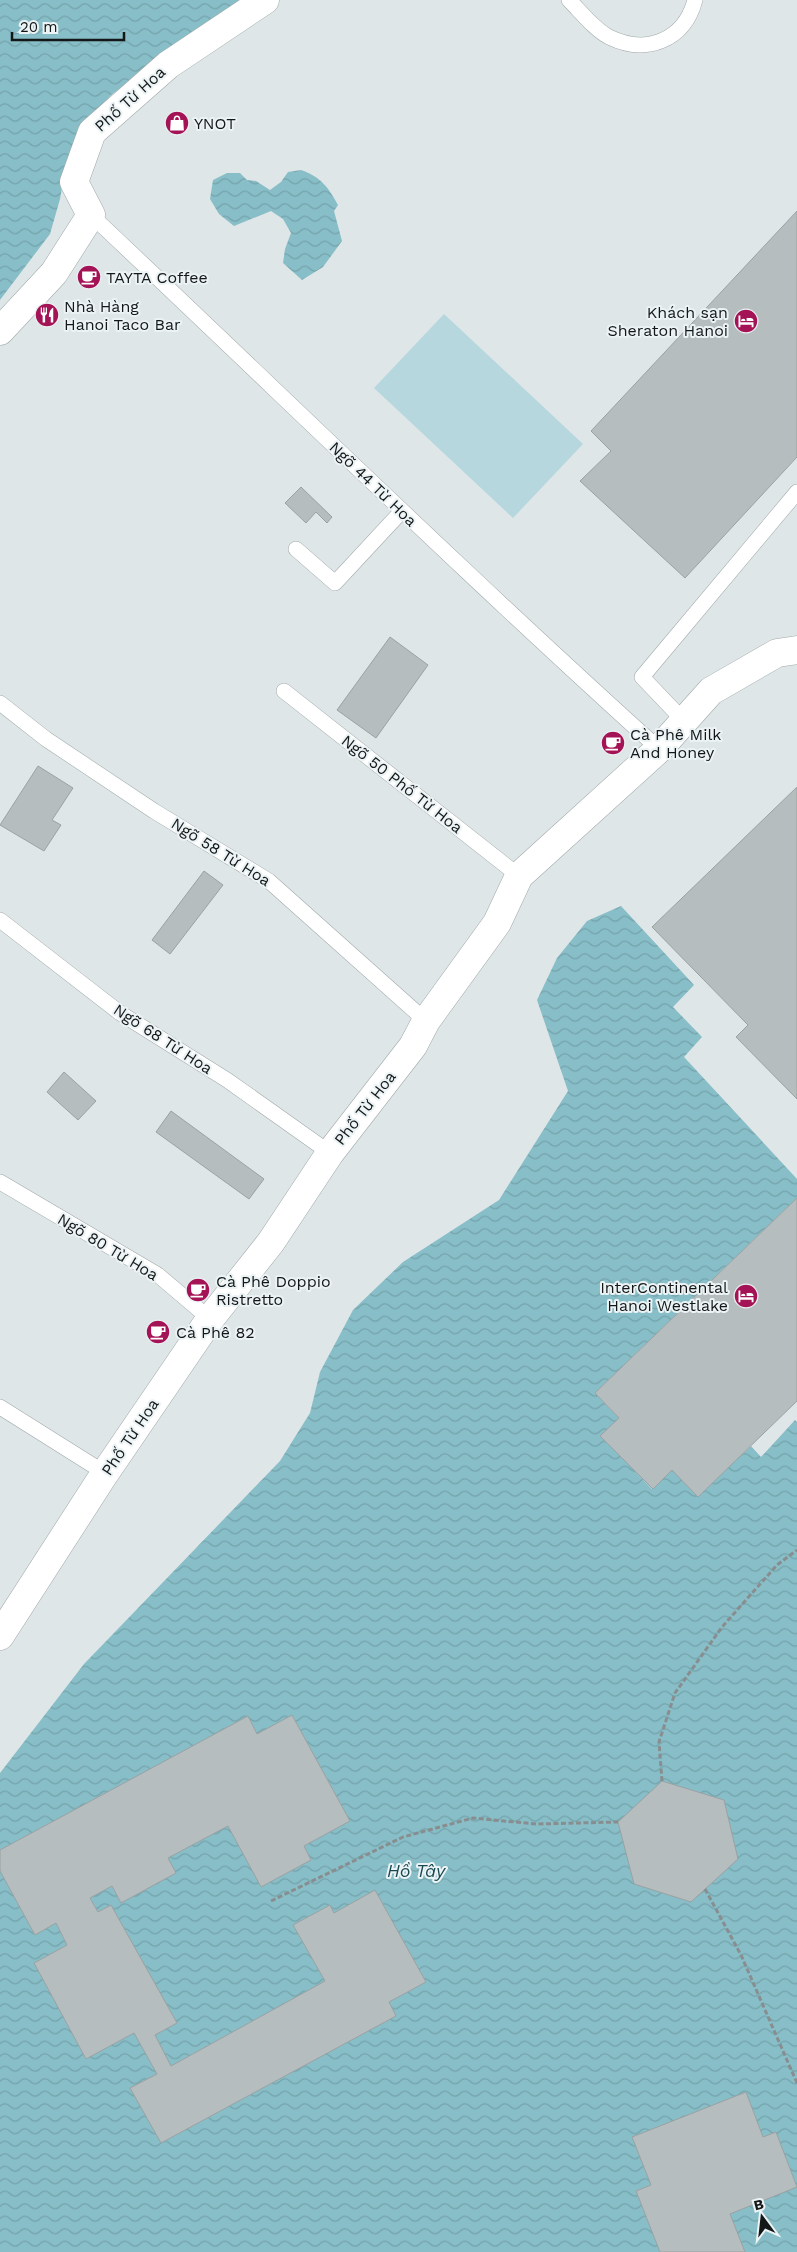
<svg xmlns="http://www.w3.org/2000/svg" width="797" height="2252" font-family="'Work Sans',sans-serif">
<defs>
<pattern id="water-waves" width="16" height="10" patternUnits="userSpaceOnUse" patternTransform="scale(1.25)"><rect width="16" height="10" fill="#88bec8"/><path d="M0 5q4-4 8 0t8 0" fill="none" stroke="#74a3ab"/></pattern>
</defs>
<rect width="100%" height="100%" fill="#dee6e8"/>
<path fill="#b5d7dd" d="M444,314l139,130 -70,74 -139,-130z"/>
<g fill="url(#water-waves)">
<path d="M0,0h240l-129,95 -30,35 -14,30 -7,39 -10,35 -50,66z"/>
<path d="M301,170c20,7 27,17 37,35l-4,6 8,30 -19,26 -21,13 -19,-17 2,-14 6,-16 -8,-14 -12,-8 -37,15 -15,-12 -9,-15 3,-19 14,-7h13l7,7 9,1 14,9 11,-8 7,-10z"/>
<path d="M621,906l73,79 -21,22 29,30 -18,20 113,122v19l-202,195 24,25 -18,18 51,53 20,-19 26,26 53,-50 10,11 34,-37 2,2v830h-797v-479l84,-109 196,-203 30,-48 10,-41 33,-62 50,-48 96,-62 69,-109 -31,-91 20,-42 30,-37z"/>
</g>
<g fill="#b5bdbe" stroke="#9aa2a3">
<path d="M797,211v246l-112,121 -105,-97 31,-30 -20,-20z"/>
<path d="M301,487l31,30 -5,6 -11,-11 -10,11 -21,-20z"/>
<path d="M390,637l38,28 -52,73 -39,-28z"/>
<path d="M38,766l35,22 -21,32 9,5 -17,26 -44,-26z"/>
<path d="M797,787v312l-61,-62 12,-12 -96,-98z"/>
<path d="M204,871l19,14 -53,69 -18,-14z"/>
<path d="M64,1072l32,29 -18,19 -31,-28z"/>
<path d="M171,1111l93,68 -15,20 -93,-67z"/>
<path d="M797,1198v203l-99,96 -26,-27 -19,19 -53,-53 19,-18 -24,-25z"/>
<path d="M292,1715l58,106 -46,25 7,14 -50,27 -33,-61 -60,32 8,15 -55,30 -9,-17 -22,12 8,14 13,-7 66,118 -22,12 16,31 154,-85 -32,-56 37,-20 4,8 41,-23 51,92 -37,20 7,14 -235,127 -31,-55 27,-14 -23,-41 -48,26 -52,-96 33,-18 -11,-22 -21,12 -35,-64v-21l248,-134 9,18z"/>
<path d="M662,1781l62,19 14,59 -47,43 -57,-18 -16,-62z"/>
<path d="M746,2092l17,45 13,-5 21,55 -67,27 15,38h-85l-24,-61 15,-6 -19,-48z"/>
</g>
<g fill="none" stroke-linecap="round" stroke-linejoin="round">
<g stroke="#a1a9aa" stroke-width="16">
<g id="lane">
<path d="M569,0c12,12 25,29 40,37 37,18 75,4 86,-37"/>
<path d="M91,215c189,178 375,360 568,534"/>
<path d="M296,549l39,34 66,-71"/>
<path d="M284,691l235,185"/>
<path d="M0,703l46,36 108,72 115,70 157,140"/>
<path d="M684,721l-42,-44 155,-185"/>
<path d="M0,920l120,93 107,67 103,73"/>
<path d="M0,1182l158,93 52,44"/>
<path d="M0,1407l105,66"/>
</g>
</g>
<g stroke="#a1a9aa" stroke-width="29">
<g id="street">
<path d="M0,331l54,-58 37,-58 -17,-33 18,-50 76,-67 97,-65"/>
<path d="M0,1636l105,-163 105,-154 61,-77 59,-89 83,-107 13,-25 71,-98 22,-47 140,-127 52,-58 66,-38 20,-3"/>
</g>
</g>
<g stroke="#888e8f" stroke-width="3" stroke-dasharray="5 2.5" stroke-linecap="butt">
<path d="M662,1781l-3,-39 16,-49 47,-66 55,-62 20,-15"/>
<path d="M705,1889l36,66 56,128"/>
<path d="M271,1901l132,-64 70,-19 63,6 82,-2"/>
</g>
<use href="#lane" stroke="#fff" stroke-width="15"/>
<use href="#street" stroke="#fff" stroke-width="28"/>
</g>
<defs>
<g id="shop-disc" transform="scale(1.25)"><circle r="9.5" fill="#a41355" stroke="#ebf3f5"/><path d="M-5-2.5h2.3a2.7 3.5 0 0 1 5.4 0H5L5.5 6h-11ZM-1.5-2.5h3a1.5 2.3 0 0 0-3 0Z" fill="#fff"/></g>
<g id="cafe-disc" transform="scale(1.25)"><circle r="9.5" fill="#a41355" stroke="#ebf3f5"/><path d="M-5.5-4.5H6V0H3Q3 3.5 0 3.5H-2.5Q-5.5 3.5-5.5 0ZM3-3.2v2h1.7v-2ZM-6 4.5H4V6H-6Z" fill="#fff"/></g>
<g id="restaurant-disc" transform="scale(1.25)"><circle r="9.5" fill="#a41355" stroke="#ebf3f5"/><path d="M-5-6h1v4h1v-4h1v4h1v-4h1v5L-1.5 .5V6h-2V.5L-5-1ZM5-6V6H3V1.5H1.5Q1.5-4 5-6Z" fill="#fff"/></g>
<g id="hotel-disc" transform="scale(1.25)"><circle r="9.5" fill="#a41355" stroke="#ebf3f5"/><path d="M-6-4.5h1.5V1H6V5H4.5V3h-9V5H-6ZM-4 0a1.8 1.8 0 1 1 3.6 0ZM.5 0V-2.5h3Q6-2.5 6 0Z" fill="#fff"/></g>
</defs>
<g fill-rule="evenodd">
<use href="#shop-disc" x="177" y="123"/>
<use href="#cafe-disc" x="89" y="277"/>
<use href="#restaurant-disc" x="47" y="315"/>
<use href="#hotel-disc" x="746" y="321"/>
<use href="#cafe-disc" x="613" y="743"/>
<use href="#cafe-disc" x="198" y="1290"/>
<use href="#hotel-disc" x="746" y="1296"/>
<use href="#cafe-disc" x="158" y="1332"/>
</g>
<g text-anchor="middle" dominant-baseline="central" stroke-width="4" stroke-linejoin="round" paint-order="stroke">
<g font-size="16" fill="#141718" stroke="#ebf3f5">
<text transform="translate(130 99) rotate(-42)">Phố Từ Hoa</text>
<text transform="translate(373 484) rotate(44)">Ngõ 44 Từ Hoa</text>
<text transform="translate(402 784) rotate(38)">Ngõ 50 Phố Từ Hoa</text>
<text transform="translate(221 852) rotate(32)">Ngõ 58 Từ Hoa</text>
<text transform="translate(163 1039) rotate(33)">Ngõ 68 Từ Hoa</text>
<text transform="translate(365 1108) rotate(-52)">Phố Từ Hoa</text>
<text transform="translate(108 1247) rotate(31)">Ngõ 80 Từ Hoa</text>
<text transform="translate(130 1437) rotate(-56)">Phố Từ Hoa</text>
</g>
<g font-size="16" fill="#141718" stroke="#ebf3f5" text-anchor="start">
<text x="194" y="123">YNOT</text>
<text x="106" y="277">TAYTA Coffee</text>
<text x="64" y="306">Nhà Hàng<tspan x="64" dy="18">Hanoi Taco Bar</tspan></text>
<text x="728" y="312" text-anchor="end">Khách sạn<tspan x="728" dy="18">Sheraton Hanoi</tspan></text>
<text x="630" y="734">Cà Phê Milk<tspan x="630" dy="18">And Honey</tspan></text>
<text x="216" y="1281">Cà Phê Doppio<tspan x="216" dy="18">Ristretto</tspan></text>
<text x="728" y="1287" text-anchor="end">InterContinental<tspan x="728" dy="18">Hanoi Westlake</tspan></text>
<text x="176" y="1332">Cà Phê 82</text>
</g>
<g font-size="18" font-style="italic" fill="#184850" stroke="#ebf3f5">
<text x="416" y="1870">Hồ Tây</text>
</g>
</g>
<g transform="translate(762 2217) rotate(345)" stroke="#ebf3f5" stroke-width="4" paint-order="stroke">
<path d="M0-4L9 19L0 12L-9 19Z" fill="#141718"/>
<text y="-8" font-size="14" font-weight="bold" text-anchor="middle" fill="#141718">B</text>
</g>
<path d="M12 32v8h112v-8" fill="none" stroke="#141718" stroke-width="2.5"/>
<text x="20" y="32" font-size="15" fill="#141718" stroke="#ebf3f5" stroke-width="4" paint-order="stroke">20 m</text>
</svg>
